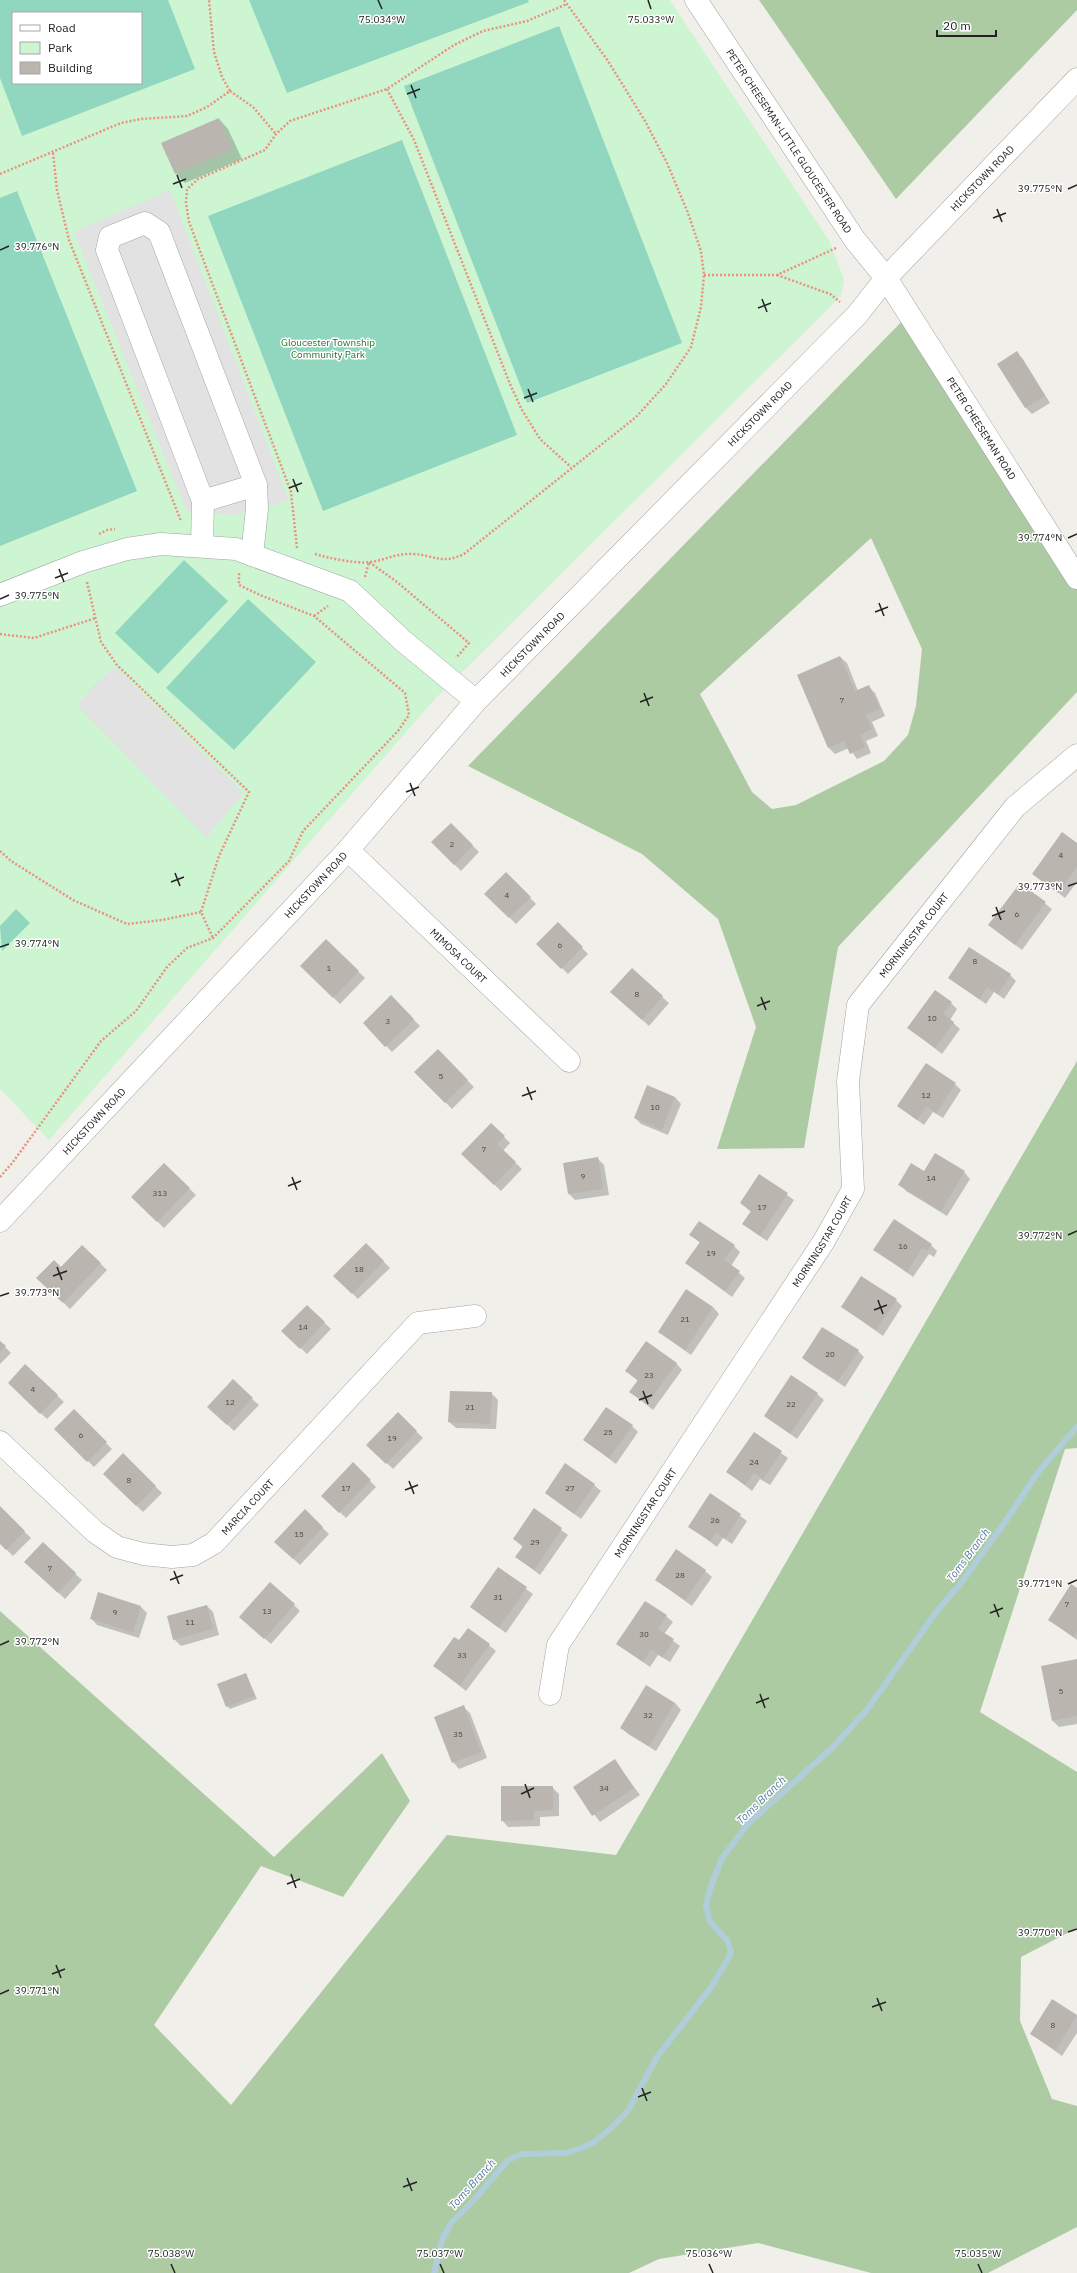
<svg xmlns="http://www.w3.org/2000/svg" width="1077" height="2273" font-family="'IBM Plex Sans',sans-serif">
<rect width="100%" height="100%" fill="#f1efea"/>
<g fill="#adcba3" fill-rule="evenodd">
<path d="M759,0h318v10l-181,189z"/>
<path d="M909,314l168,263v115l-239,255 -34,201 -87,1 39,-122 -38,-108 -76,-65 -174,-88zM871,538l51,111 -6,57 -8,29 -24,26 -88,44 -24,4 -20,-17 -52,-98z"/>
<path d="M1077,1061v387l-12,1 -85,263 97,60v156l-56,29 -1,64 32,78 25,7v121l-89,46h-117l-113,-30 -99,16 -30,14h-629v-662l274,246 108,-104 28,48 -67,96 -82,-31 -107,159 77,80 216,-270 169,20z"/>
</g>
<path fill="#cdf5d2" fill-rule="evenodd" d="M0,0h670l160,242 14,38 -3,16 -405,402 -387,442 -49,-51zM13,13h128v70h-128z"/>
<g fill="#91d7bf" fill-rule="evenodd">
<path d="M0,0h168l27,69 -173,67 -22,-58zM13,13h128v70h-128z"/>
<path d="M249,0h279l1,2 -242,91z"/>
<path d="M559,26l123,317 -155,60 -123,-317z"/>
<path d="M402,140l115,295 -194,76 -115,-295z"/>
<path d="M17,191l120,300 -137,55v-348z"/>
<path d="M184,560l44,41 -70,73 -43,-41z"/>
<path d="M248,599l68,63 -82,88 -68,-62z"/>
<path d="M16,909l14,14 -28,28 -2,-25z"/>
</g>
<g fill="#e2e2e2">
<path d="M170,190l119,311 -52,14 -50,-3 -113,-280z"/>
<path d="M115,667l129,126 -38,45 -129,-133 17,-20z"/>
</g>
<g fill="#0003">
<path d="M219,119l9,10 14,30 -57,24 -9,-9z"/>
<path d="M1017,353l6,6 27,44 -18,11 -6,-6 -28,-44z"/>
<path d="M840,657l7,6 11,28 11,-4 6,6 10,23 -13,6 6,14 -12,5 5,12 -14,6 -8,-11 -14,6 -6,-6 -31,-73z"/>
<path d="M451,824l28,28 -18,19 -29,-29z"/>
<path d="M1077,845v37l-12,16 -32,-25z"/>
<path d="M506,873l30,31 -20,20 -31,-30z"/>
<path d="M1020,884l32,25 -30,41 -32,-25z"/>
<path d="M558,924l30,30 -20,20 -30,-30z"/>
<path d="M326,940l39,38 -25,26 -39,-38z"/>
<path d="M632,970l37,33 -20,23 -31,-28z"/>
<path d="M1010,975l6,6 -12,18 -10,-7 -8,12 -37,-26z"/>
<path d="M391,997l29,29 -28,26 -28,-29z"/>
<path d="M951,1003l6,6 -7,11 10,9 -18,25 -33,-26z"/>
<path d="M438,1051l36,36 -22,22 -36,-37z"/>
<path d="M955,1084l6,6 -18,28 -10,-6 -9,13 -26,-19z"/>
<path d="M675,1097l6,7 -13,31 -27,-11 -6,-6z"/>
<path d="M491,1124l19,19 -7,8 19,18 -21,22 -32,-30z"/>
<path d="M597,1158l7,7 5,30 -34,5 -6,-6z"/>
<path d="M164,1164l32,31 -32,33 -32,-31z"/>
<path d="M964,1172l6,7 -23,37 -41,-25 -6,-7 25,-11z"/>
<path d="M759,1175l35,25 -27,41 -24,-17 8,-12 -10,-9z"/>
<path d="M691,1234l43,12 6,6 -9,14 14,12 -13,19 -46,-34 14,-20z"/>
<path d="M366,1244l24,24 -32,31 -23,-23z"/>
<path d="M931,1245l6,6 -3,6 -5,-3 -16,23 -38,-27z"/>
<path d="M82,1246l25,24 -37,39 -26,-25z"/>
<path d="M896,1300l6,6 -19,30 -41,-29z"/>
<path d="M307,1306l24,23 -24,25 -24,-23z"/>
<path d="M713,1307l6,7 -28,41 -32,-23z"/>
<path d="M0,1342l11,11 -11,11z"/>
<path d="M858,1351l6,6 -19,30 -35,-23 -7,-6z"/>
<path d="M676,1363l6,7 -29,40 -23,-18 8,-11 -12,-10z"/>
<path d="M25,1365l39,37 -17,17 -38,-36z"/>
<path d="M491,1393l7,7 -2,29 -40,-1 -7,-6z"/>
<path d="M817,1394l7,6 -27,39 -32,-24z"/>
<path d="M252,1399l7,6 -25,26 -19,-18z"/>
<path d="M74,1411l38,38 -18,18 -38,-38z"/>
<path d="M398,1414l25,24 -30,31 -25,-24z"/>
<path d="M632,1426l6,6 -22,32 -32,-24z"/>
<path d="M754,1434l34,24 -18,27 -10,-6 -8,12 -24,-19z"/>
<path d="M123,1455l39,38 -19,19 -39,-38z"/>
<path d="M353,1464l23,23 -30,31 -23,-22z"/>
<path d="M594,1485l7,6 -20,28 -35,-26z"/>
<path d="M711,1494l36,27 -15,23 -9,-6 -6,9 -28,-21z"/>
<path d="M0,1508l31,30 -18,18 -13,-13z"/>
<path d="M534,1510l34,25 -28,40 -23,-18 6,-10 -9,-8z"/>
<path d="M305,1511l24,23 -29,31 -18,-17z"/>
<path d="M43,1544l39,36 -17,19 -33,-31z"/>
<path d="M498,1569l35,25 -27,39 -35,-26z"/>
<path d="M705,1571l7,6 -20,29 -36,-26z"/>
<path d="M1077,1589v51l-28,-20z"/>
<path d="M294,1605l6,6 -29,33 -24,-21z"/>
<path d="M207,1606l6,6 6,23 -38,11 -7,-7z"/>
<path d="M141,1607l6,6 -8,25 -42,-13 -6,-7z"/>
<path d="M666,1616l7,6 -9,12 16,12 -10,16 -12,-7 -8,12 -32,-23z"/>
<path d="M469,1629l27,22 -30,40 -32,-25 25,-24z"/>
<path d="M1077,1660v64l-18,3 -6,-6z"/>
<path d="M246,1674l11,25 -27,10 -3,-3z"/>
<path d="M675,1703l6,7 -25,41 -28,-17 -6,-6z"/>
<path d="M463,1707l7,6 17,45 -28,11 -6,-7z"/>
<path d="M615,1761l25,34 -40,27 -26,-34z"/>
<path d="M552,1787l7,7v22l-19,1v9l-32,1 -6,-7z"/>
<path d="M1052,2001l25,15v17l-15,23 -31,-22z"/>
</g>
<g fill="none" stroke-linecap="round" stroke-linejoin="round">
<path stroke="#afced9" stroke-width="6" d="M434,2273l8,-33 9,-17 23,-23 34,-40 14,-6 44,-1 16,-5 12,-6 14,-11 20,-20 29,-54 55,-71 17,-29 2,-6 -4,-11 -17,-18 -4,-16 4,-17 12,-31 26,-34 85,-77 33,-36 71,-100 24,-28 44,-61 34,-51 38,-44"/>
</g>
<g fill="#bab5af">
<path d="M219,118l14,31 -58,25 -14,-31z"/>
<path d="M1017,351l28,45 -20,12 -28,-44z"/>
<path d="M840,656l15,35 14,-6 11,24 -14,6 6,14 -12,6 5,12 -15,7 -6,-13 -16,7 -31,-73z"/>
<path d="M451,823l22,22 -19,20 -23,-23z"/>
<path d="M1062,832l15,11v24l-19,26 -26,-19z"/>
<path d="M506,872l25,25 -22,21 -25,-24z"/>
<path d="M1020,883l26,19 -31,43 -27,-20z"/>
<path d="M558,922l25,25 -22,22 -25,-25z"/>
<path d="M326,939l33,32 -26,27 -33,-32z"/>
<path d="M969,947l42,27 -13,20 -11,-7 -8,12 -31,-21z"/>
<path d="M632,968l31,28 -21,24 -32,-28z"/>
<path d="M935,990l17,12 -9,12 11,8 -19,26 -28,-20z"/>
<path d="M391,995l23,24 -29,28 -22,-24z"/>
<path d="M438,1049l30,31 -23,23 -31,-31z"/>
<path d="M926,1063l30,20 -20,30 -10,-7 -9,14 -20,-14z"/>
<path d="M647,1085l28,12 -13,33 -28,-12z"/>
<path d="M491,1123l14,13 -8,8 19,18 -22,23 -33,-31z"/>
<path d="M935,1153l30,18 -24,40 -43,-26 13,-22 13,8z"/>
<path d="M598,1157l5,32 -35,5 -5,-31z"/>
<path d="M164,1163l26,25 -33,34 -26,-25z"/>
<path d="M759,1174l29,19 -28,43 -18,-12 9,-13 -11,-8z"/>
<path d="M894,1219l38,25 -5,7 -5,-3 -15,24 -34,-22z"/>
<path d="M699,1221l36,24 -11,15 16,11 -15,20 -40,-28 15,-21 -11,-7z"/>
<path d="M366,1243l18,18 -32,33 -19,-18z"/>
<path d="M82,1245l19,18 -38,40 -27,-25 18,-18 7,7z"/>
<path d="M861,1276l36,23 -21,31 -35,-23z"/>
<path d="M686,1289l27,18 -28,43 -27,-18z"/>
<path d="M307,1305l18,17 -25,27 -19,-18z"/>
<path d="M822,1327l37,23 -21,31 -36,-23z"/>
<path d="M0,1341l6,5 -6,6z"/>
<path d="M646,1341l31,22 -30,41 -18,-12 9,-12 -13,-9z"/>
<path d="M25,1364l33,31 -18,19 -32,-31z"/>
<path d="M791,1375l27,18 -28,41 -26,-18z"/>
<path d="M233,1379l20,19 -26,27 -20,-18z"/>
<path d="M450,1391l42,1 -2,32 -42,-2z"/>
<path d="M606,1407l27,18 -24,33 -26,-18z"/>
<path d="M74,1409l33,33 -20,20 -33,-33z"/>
<path d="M398,1412l19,19 -31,33 -20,-19z"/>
<path d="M754,1432l28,19 -19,28 -9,-6 -9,12 -19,-13z"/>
<path d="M123,1453l33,33 -20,20 -33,-32z"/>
<path d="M353,1462l18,18 -32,33 -18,-17z"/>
<path d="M565,1463l30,21 -21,30 -29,-21z"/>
<path d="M710,1493l31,21 -16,25 -9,-7 -6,9 -22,-14z"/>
<path d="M0,1506l25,25 -19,19 -6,-6z"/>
<path d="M534,1508l28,20 -28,42 -19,-13 8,-11 -10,-7z"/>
<path d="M305,1509l18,18 -30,32 -19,-17z"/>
<path d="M43,1542l33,31 -18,20 -34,-31z"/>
<path d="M676,1549l30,21 -21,30 -30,-20z"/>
<path d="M498,1567l29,20 -28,41 -29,-21z"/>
<path d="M270,1582l25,22 -31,35 -25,-22z"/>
<path d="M1071,1584l6,4v44l-3,5 -26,-17z"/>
<path d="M98,1592l43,14 -8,26 -43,-13z"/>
<path d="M645,1601l22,14 -9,14 16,10 -11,18 -12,-8 -8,13 -27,-18z"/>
<path d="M207,1605l6,24 -40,11 -6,-24z"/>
<path d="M468,1628l22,16 -30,41 -27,-19 21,-29 5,3z"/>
<path d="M1077,1659v57l-25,5 -11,-55z"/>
<path d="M246,1673l9,23 -29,11 -9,-23z"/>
<path d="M646,1685l29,18 -26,43 -29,-18z"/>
<path d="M464,1705l17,47 -29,11 -18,-46z"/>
<path d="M615,1759l19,29 -42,28 -19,-29z"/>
<path d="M501,1786h52v24l-19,1v9l-33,1z"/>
<path d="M1052,1999l25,16 -21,35 -26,-16z"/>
</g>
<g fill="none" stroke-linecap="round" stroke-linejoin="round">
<g stroke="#a3a3a3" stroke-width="23">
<g id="minor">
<path id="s1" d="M696,0l159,240 31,38 191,300"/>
<path d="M202,546l1,-45"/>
<path d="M252,555l5,-46 -1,-24 -97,-253 -14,-9 -35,14 -3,13 96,251 53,-16"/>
<path d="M0,595l83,-33 44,-13 34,-5 75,5 114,42 52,49 74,61"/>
<path id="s2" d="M348,850l221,211"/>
<path id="s3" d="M0,1221l348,-371 128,-149 381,-386 29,-37 191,-199"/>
<path id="s4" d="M0,1442l95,90 22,15 26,7 29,3 21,-2 21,-12 204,-220 57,-7"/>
<path id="s5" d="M550,1694l8,-49 266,-404 29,-52 -5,-108 10,-76 157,-198 62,-52"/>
</g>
</g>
<g stroke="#eb9180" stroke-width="2.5" stroke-dasharray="2 2" stroke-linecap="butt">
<path d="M387,89l27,51 96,244 12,26 18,29 31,28"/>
<path d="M230,91l23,16 23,27"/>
<path d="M53,153l4,37 12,50 112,281"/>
<path d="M0,174l121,-51 20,-4 46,-3 20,-9 23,-16 -8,-14 -8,-25 -5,-52"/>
<path d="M704,275h73l59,-27"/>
<path d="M777,275l53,19 10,8"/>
<path d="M99,534l8,-4 8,-1"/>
<path d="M297,548l-6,-56 -102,-270 -3,-19 1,-14 11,-10 67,-29 11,-16 14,-13 97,-32 67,-44 29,-14 44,-10 40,-17"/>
<path d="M315,554c13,4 41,10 55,8 15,-2 27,-9 43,-8 22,1 28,11 51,0l172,-137 30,-33 25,-37 10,-40 3,-32 -3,-24 -13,-38 -21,-50 -22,-42 -37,-60 -44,-61"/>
<path d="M365,577l4,-15 28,20 72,61 -13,15"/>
<path d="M87,582l14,60 16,23 132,127 -30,64 -18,56 12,26"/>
<path d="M314,616l14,-10"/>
<path d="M0,634l34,4 62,-20"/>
<path d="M0,851l11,10 62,39 54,24 35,-4 39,-8"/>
<path d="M0,1177l13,-15 88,-121 35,-30 31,-44 20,-19 26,-10 76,-77 14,-30 95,-100 11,-16 -4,-22 -91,-77 -54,-21 -21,-10v-13"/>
</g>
<use href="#minor" stroke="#fff" stroke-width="22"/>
</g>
<path fill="none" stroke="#222" stroke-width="1.5" d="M378,0l4,9M648,0l3,9M411,85l5,13M407,94l13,-5M177,175l5,13M173,184l13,-5M1068,189l9,-4M997,209l5,13M993,218l13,-5M0,250l9,-4M762,299l5,13M758,308l13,-5M528,389l5,13M524,398l13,-5M293,479l5,13M289,488l13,-5M1068,538l9,-4M59,569l5,13M55,578l13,-5M0,599l9,-4M879,603l5,13M875,612l13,-5M644,693l5,13M640,702l13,-5M410,783l5,13M406,792l13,-5M175,873l5,13M171,882l13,-5M1068,886l9,-3M996,907l5,13M992,916l13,-5M0,947l9,-3M761,997l5,13M757,1006l13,-5M527,1087l5,13M522,1096l14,-5M292,1177l5,13M288,1186l13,-5M1068,1235l9,-4M57,1267l5,13M53,1276l14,-5M0,1296l9,-3M878,1300l5,14M874,1310l13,-5M643,1391l5,13M639,1400l13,-5M409,1481l5,13M405,1490l13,-5M174,1571l5,13M170,1580l13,-5M1068,1584l9,-4M994,1604l5,13M990,1613l13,-5M0,1645l9,-4M760,1694l5,14M756,1703l13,-5M525,1784l5,14M521,1794l13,-6M291,1874l5,14M287,1884l13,-5M1068,1932l9,-3M56,1965l5,13M52,1974l13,-5M0,1994l9,-4M877,1998l5,13M872,2007l14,-5M642,2088l5,13M638,2097l13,-5M407,2178l5,13M403,2187l14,-5M171,2264l4,9M440,2264l4,9M709,2264l4,9M978,2264l4,9"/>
<g text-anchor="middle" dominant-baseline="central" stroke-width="3" stroke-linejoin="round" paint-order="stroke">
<g font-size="8" fill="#484745">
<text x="842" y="700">7</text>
<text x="452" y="844">2</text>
<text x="1061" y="855">4</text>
<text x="507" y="895">4</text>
<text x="1017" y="914">6</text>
<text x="560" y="945">6</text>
<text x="975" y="961">8</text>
<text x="329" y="968">1</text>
<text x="637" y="994">8</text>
<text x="932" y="1018">10</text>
<text x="388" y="1021">3</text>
<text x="441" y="1076">5</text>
<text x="926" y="1095">12</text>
<text x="655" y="1107">10</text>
<text x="484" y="1149">7</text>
<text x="583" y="1176">9</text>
<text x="931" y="1178">14</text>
<text x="160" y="1193">313</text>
<text x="762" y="1207">17</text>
<text x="903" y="1246">16</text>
<text x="711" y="1253">19</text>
<text x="359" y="1269">18</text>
<text x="685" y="1319">21</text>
<text x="303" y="1327">14</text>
<text x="830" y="1354">20</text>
<text x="649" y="1375">23</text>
<text x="33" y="1389">4</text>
<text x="230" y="1402">12</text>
<text x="791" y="1404">22</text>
<text x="470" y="1407">21</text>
<text x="608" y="1432">25</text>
<text x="81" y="1435">6</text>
<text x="392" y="1438">19</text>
<text x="754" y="1462">24</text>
<text x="129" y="1480">8</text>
<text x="346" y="1488">17</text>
<text x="570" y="1488">27</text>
<text x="715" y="1520">26</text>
<text x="299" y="1534">15</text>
<text x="535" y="1542">29</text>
<text x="50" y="1568">7</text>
<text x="680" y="1575">28</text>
<text x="498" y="1597">31</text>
<text x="1067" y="1604">7</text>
<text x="267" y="1611">13</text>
<text x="115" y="1612">9</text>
<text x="190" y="1622">11</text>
<text x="644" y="1634">30</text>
<text x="462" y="1655">33</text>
<text x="1061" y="1691">5</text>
<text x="648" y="1715">32</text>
<text x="458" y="1734">35</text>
<text x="604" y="1788">34</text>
<text x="1053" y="2025">8</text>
</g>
<g font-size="10" fill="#222" stroke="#fff">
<text stroke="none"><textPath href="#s1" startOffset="169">PETER CHEESEMAN-LITTLE GLOUCESTER ROAD</textPath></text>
<text stroke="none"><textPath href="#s3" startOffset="1433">HICKSTOWN ROAD</textPath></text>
<text stroke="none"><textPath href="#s3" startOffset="1109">HICKSTOWN ROAD</textPath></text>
<text stroke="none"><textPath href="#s1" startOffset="515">PETER CHEESEMAN ROAD</textPath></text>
<text stroke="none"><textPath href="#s3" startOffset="785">HICKSTOWN ROAD</textPath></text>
<text stroke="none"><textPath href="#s3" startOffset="461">HICKSTOWN ROAD</textPath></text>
<text stroke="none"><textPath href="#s5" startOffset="867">MORNINGSTAR COURT</textPath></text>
<text stroke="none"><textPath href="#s2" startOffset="153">MIMOSA COURT</textPath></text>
<text stroke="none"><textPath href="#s3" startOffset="137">HICKSTOWN ROAD</textPath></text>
<text stroke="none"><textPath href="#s5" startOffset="532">MORNINGSTAR COURT</textPath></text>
<text stroke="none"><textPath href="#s4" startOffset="308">MARCIA COURT</textPath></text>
<text stroke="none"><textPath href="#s5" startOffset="208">MORNINGSTAR COURT</textPath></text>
</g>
<g font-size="10" fill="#197725" stroke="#fff">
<text x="328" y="342">Gloucester Township<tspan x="328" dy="12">Community Park</tspan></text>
</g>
<g font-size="11" font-style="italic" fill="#5477a0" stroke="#fff">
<text transform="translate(968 1555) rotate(-53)">Toms Branch</text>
<text transform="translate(761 1800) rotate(-44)">Toms Branch</text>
<text transform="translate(472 2184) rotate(-48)">Toms Branch</text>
</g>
</g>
<g font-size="10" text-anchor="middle" fill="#222" stroke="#fff" stroke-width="3" stroke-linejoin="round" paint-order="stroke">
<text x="382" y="23">75.034°W</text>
<text x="651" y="23">75.033°W</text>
<text x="1040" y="192">39.775°N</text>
<text x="37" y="250">39.776°N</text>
<text x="1040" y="541">39.774°N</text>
<text x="37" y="599">39.775°N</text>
<text x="1040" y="890">39.773°N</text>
<text x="37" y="947">39.774°N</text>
<text x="1040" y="1239">39.772°N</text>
<text x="37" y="1296">39.773°N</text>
<text x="1040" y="1587">39.771°N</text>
<text x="37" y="1645">39.772°N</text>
<text x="1040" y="1936">39.770°N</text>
<text x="37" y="1994">39.771°N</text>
<text x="171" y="2257">75.038°W</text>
<text x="440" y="2257">75.037°W</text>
<text x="709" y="2257">75.036°W</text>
<text x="978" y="2257">75.035°W</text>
</g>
<rect x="12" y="12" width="130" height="72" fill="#ffffff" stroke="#a7a7a7"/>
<rect x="20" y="25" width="20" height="6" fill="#ffffff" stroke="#a7a7a7"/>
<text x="48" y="32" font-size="12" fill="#222222">Road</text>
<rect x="20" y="42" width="20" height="12" fill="#cdf5d2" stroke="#a7a7a7"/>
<text x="48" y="52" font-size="12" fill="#222222">Park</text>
<rect x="20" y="62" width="20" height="12" fill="#bab5af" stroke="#a7a7a7"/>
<text x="48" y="72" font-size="12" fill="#222222">Building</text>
<path d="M937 30v6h59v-6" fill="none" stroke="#222222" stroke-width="2"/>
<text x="943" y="30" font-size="12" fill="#222222" stroke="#ffffff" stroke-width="3" paint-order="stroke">20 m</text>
</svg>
